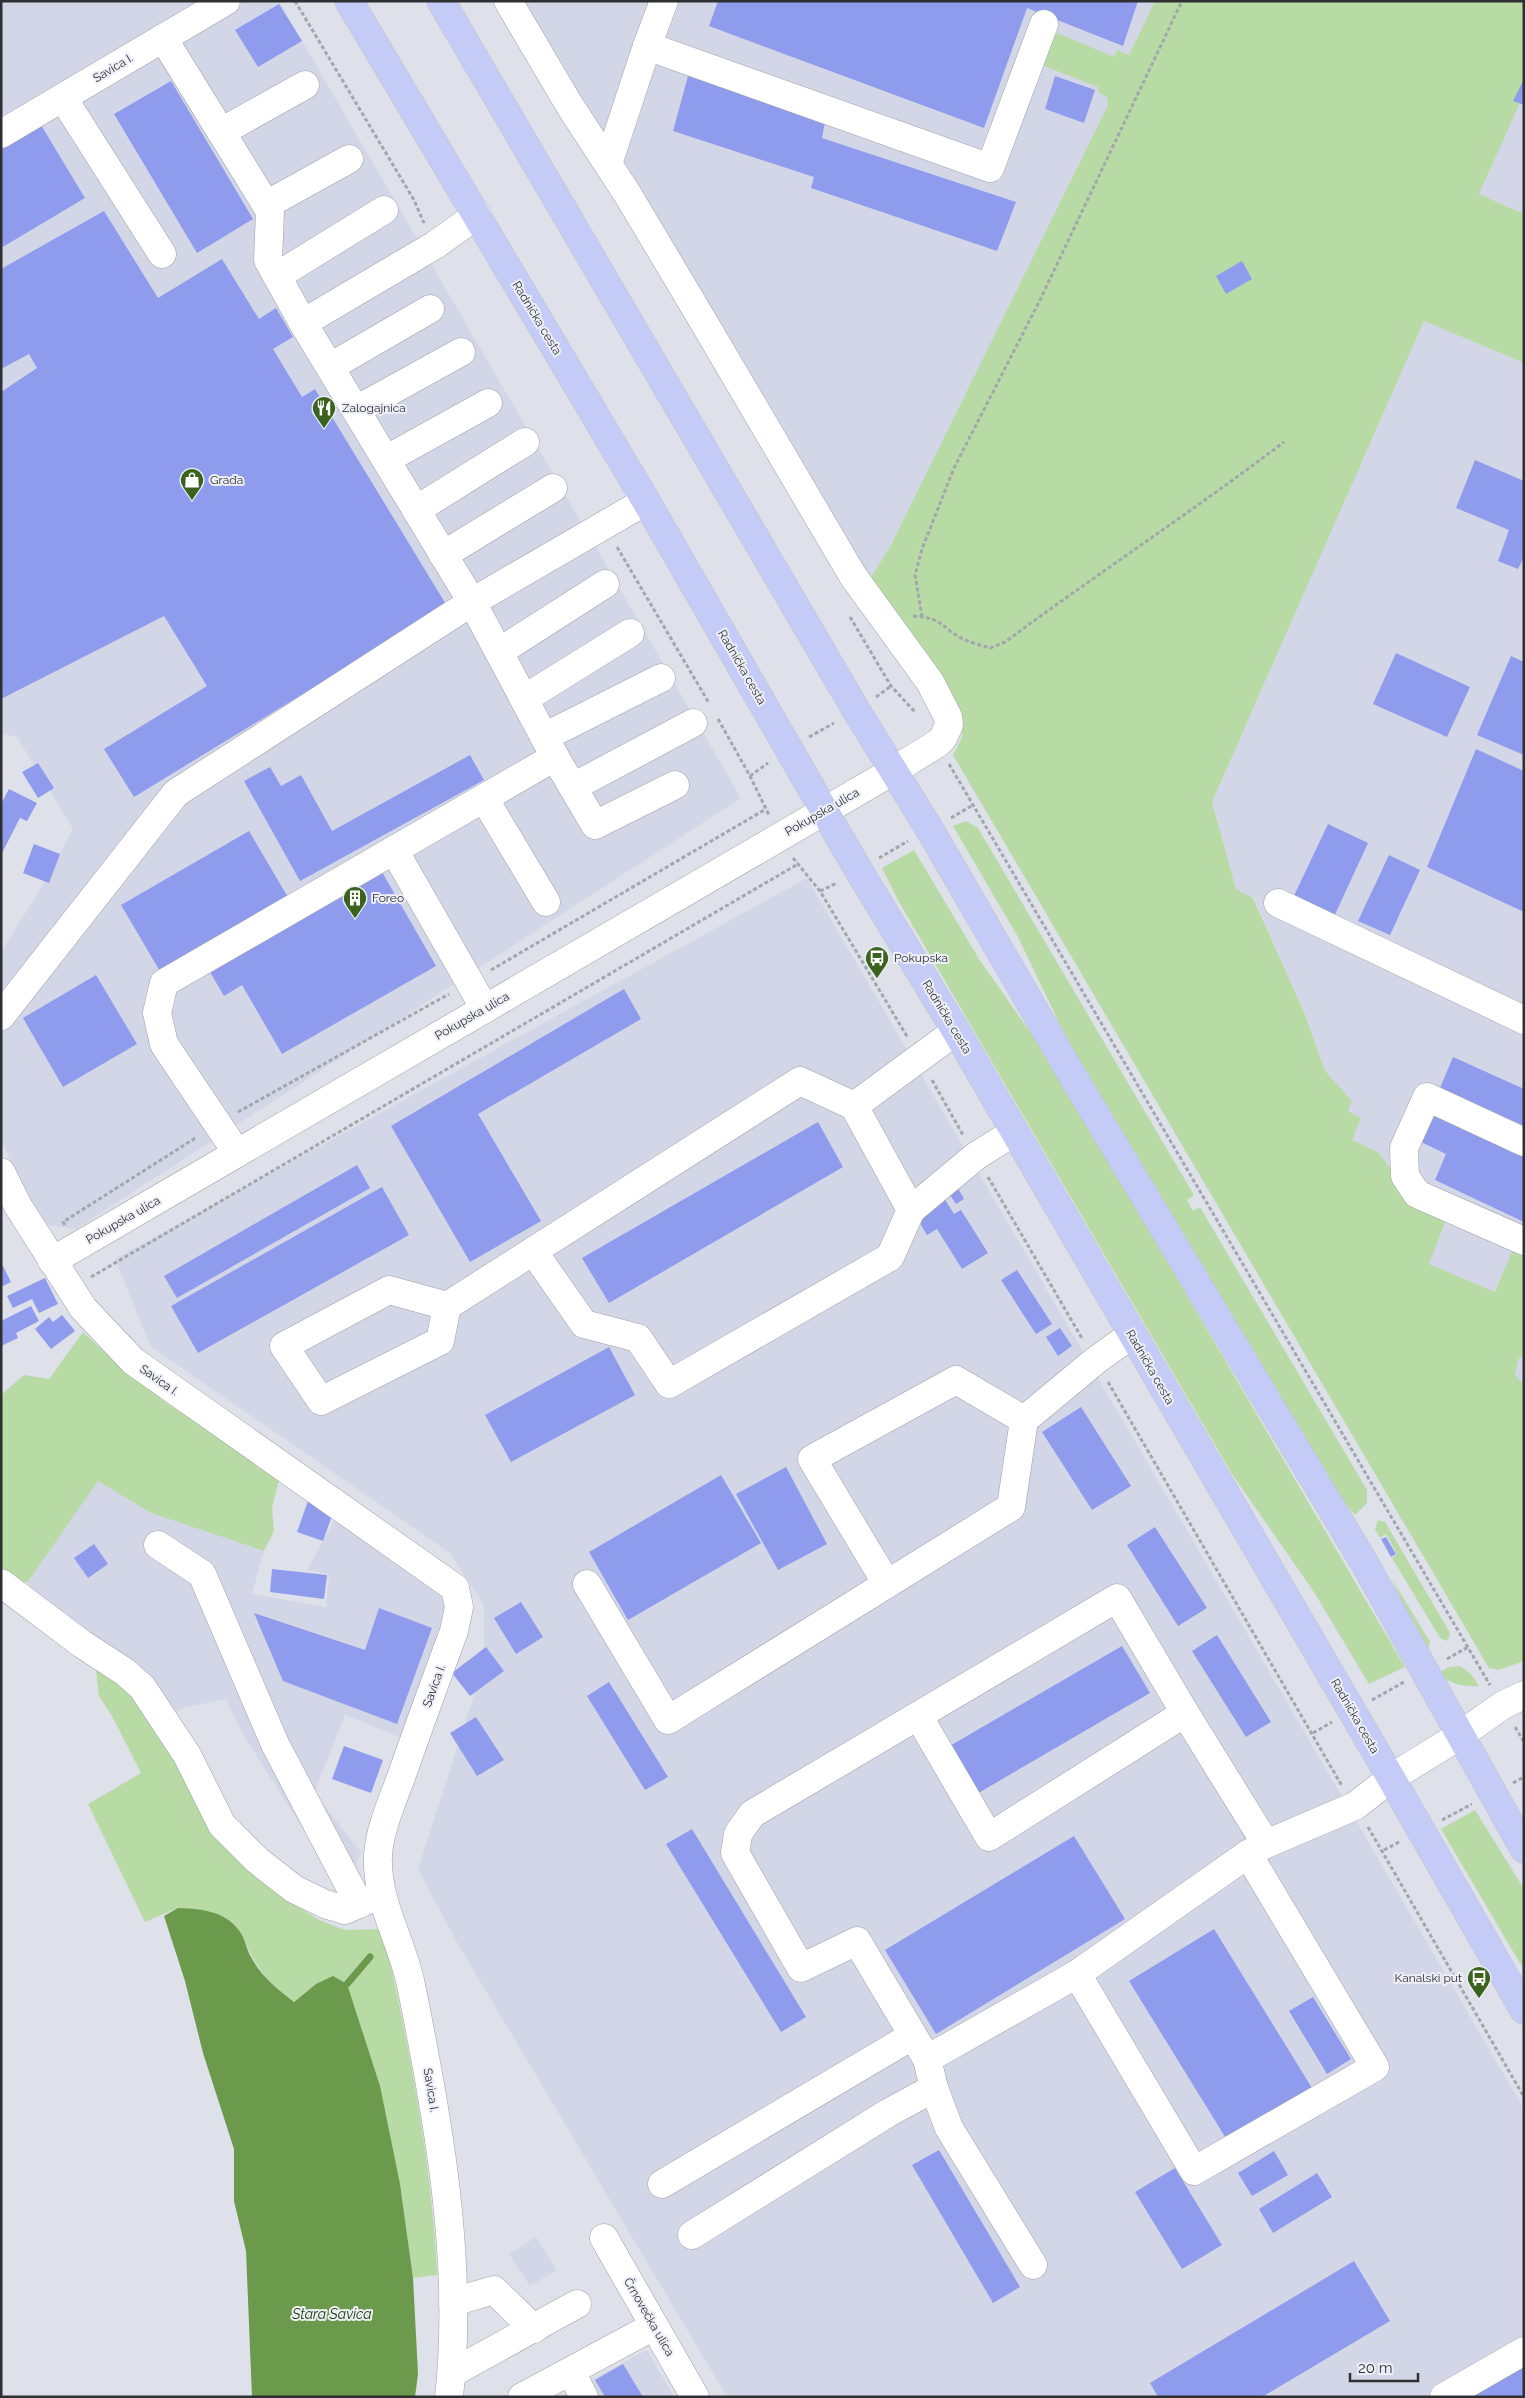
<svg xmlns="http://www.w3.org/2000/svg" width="1525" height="2398" font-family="Raleway,sans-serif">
<rect width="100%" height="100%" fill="#dfe1ea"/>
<g fill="#d3d6e6">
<path d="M1,1h278l462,797 -665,431 -31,-4 -10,-10 -34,-76v-187l40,-64 32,-59 -56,-92 -16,-4z"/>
<path d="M513,1h642l-26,54 -15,2 -59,-25 -16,32 59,23 9,10 1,8 -218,442 -22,35z"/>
<path d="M1524,94v120l-45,-20z"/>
<path d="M1424,321l100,42v890l-11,-4 -18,43 -66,-28 -18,-68 -33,-44 -26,-12 -4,-29 3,-10 -26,-30 -21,-59 -50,-114 -18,-9 -24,-87z"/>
<path d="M807,878l717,1231v288h-797l-272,-458 -37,-70 66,-205v-59l-34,-52 -300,-207 -35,-87z"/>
<path d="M1524,1356v29l-9,-10 4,-17z"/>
<path d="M98,1481l53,32 113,38 -12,43 74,13 3,-33 -22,-4 30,-54 115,87 -48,136 -59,-24 -31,78 47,59 -9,21 -16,8 -95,-150 -15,-32 -44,9 -13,8 -138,-120 -3,-14z"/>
<path d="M536,2237l21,33 -27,16 -21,-32z"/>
<path d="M647,2350l27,47h-115z"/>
</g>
<g fill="#b8daa5">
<path d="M1155,1h369v93l-45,100 45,20v149l-100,-42 -212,481 24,87 17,9 51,114 21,59 27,30 -4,10 13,7 -9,22 26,12 33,44 36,21 -18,47 66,28 18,-43 11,4v103l-5,2 -4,17 9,10v276l-25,9 -10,-2 -536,-913 9,-18v-20l-32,-56 -62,-79 22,-35 218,-442 -1,-8 -8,-4 -1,-6 -59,-23 16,-32 59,25 3,-7 12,5z"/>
<path d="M966,821l12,7 216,367 -7,5 6,11 7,-4 167,283v13l-12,12 -25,-29 -238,-400 -28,-53 -46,-96 -65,-111z"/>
<path d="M914,850l65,109 65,93 361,615 -36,17 -55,-92 -82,-118 -333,-572 -17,-34z"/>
<path d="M83,1332l37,35 49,38 111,71 -8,32 2,23 -10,20 -113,-38 -53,-32 -70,101h-10l-17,-14v-173l23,-20 25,4z"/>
<path d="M1378,1520l7,2 64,109 1,4 -3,6 -7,-3 -48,-80 5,-4 -11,-20 -6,4 -5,-9z"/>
<path d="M1392,1579l38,63 -4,13z"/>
<path d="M1460,1666l11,8 8,12c-15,1 -30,-2 -40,-13l10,-6z"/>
<path d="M96,1670l16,3 14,12 157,212 36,23 26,10 38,-1c25,115 49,229 54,346l-24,3 -13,-94 -84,-200 -22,18c-26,-20 -40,-35 -51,-66l-65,-28 -33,14 -57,-118 53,-31 -29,-57 -13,-20z"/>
<path d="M1475,1810l49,79v81l-83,-141z"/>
</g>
<path fill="#6b9a4d" d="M178,1908c25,1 50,3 64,27 4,7 5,16 9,22 10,19 26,32 43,45l22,-18 17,-8 14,8 33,102 20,98 13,94 5,96 -3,23h-163l-6,-146 -12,-50v-52l-31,-96 -18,-72 -21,-65z"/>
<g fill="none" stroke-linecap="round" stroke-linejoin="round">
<path stroke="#6b9a4d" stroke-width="7" d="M347,1984l23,-27"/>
</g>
<g fill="#8f9ced">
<path d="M718,1h420l-15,45 -96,-38 -43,120 -275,-102z"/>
<path d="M279,4l23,37 -44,26 -23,-37z"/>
<path d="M688,76l137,46 -3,16 194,64 -19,49 -186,-63 3,-11 -141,-46z"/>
<path d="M1055,76l40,14 -11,33 -39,-14z"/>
<path d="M1524,79v26l-11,-4z"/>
<path d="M171,81l82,138 -56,34 -83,-139z"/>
<path d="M41,125l44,73 -84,50v-99z"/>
<path d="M104,211l54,87 64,-39 37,60 17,-11 17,29 -20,12 29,48 13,-8 132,217 -313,191 -30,-48 103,-63 -43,-70 -163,83v-307l36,-24 -8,-14 -28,15v-100z"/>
<path d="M1242,261l10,18 -26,15 -10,-18z"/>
<path d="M1475,460l49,21v76l-6,12 -20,-8 11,-31 -53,-22z"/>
<path d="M1396,653l74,34 -23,50 -74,-33z"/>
<path d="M1511,656l13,6v93l-47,-20z"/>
<path d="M1476,749l48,22v141l-97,-45z"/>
<path d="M470,755l14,25 -184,101 -56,-100 26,-14 11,19 20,-11 31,56z"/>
<path d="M38,763l16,25 -16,10 -16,-26z"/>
<path d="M9,789l28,14 -10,18 -7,-3 -19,37v-51z"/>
<path d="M1328,824l40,19 -36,78 -41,-19z"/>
<path d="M249,831l40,68 -128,74 -40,-68z"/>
<path d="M34,844l26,10 -11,29 -26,-10z"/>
<path d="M1389,855l31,15 -30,65 -32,-14z"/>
<path d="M382,872l54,94 -154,88 -40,-69 -18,11 -14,-24z"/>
<path d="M96,975l41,69 -74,43 -40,-69z"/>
<path d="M624,989l17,30 -163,95 63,107 -71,41 -79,-136z"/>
<path d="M1453,1057l71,32v37l-84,-38z"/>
<path d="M1435,1112l89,38v72l-89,-42 11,-26 -27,-13z"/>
<path d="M818,1122l25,45 -234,136 -27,-45z"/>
<path d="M357,1165l13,23 -193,110 -13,-22z"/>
<path d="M955,1183l9,16 -8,5 -10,-15z"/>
<path d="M382,1187l27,48 -211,118 -27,-47z"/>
<path d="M942,1195l12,19 7,-4 27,43 -26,16 -25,-40 -10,6 -13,-22z"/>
<path d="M1,1262l10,20 -10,5z"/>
<path d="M1017,1270l35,54 -16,10 -35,-54z"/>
<path d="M45,1278l13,26 -19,9 -7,-14 -19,9 -6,-12z"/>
<path d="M31,1306l8,15 -23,12 2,5 -17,8v-25z"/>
<path d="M62,1315l13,16 -24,18 -16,-20 14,-12 4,5z"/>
<path d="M1060,1328l12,18 -14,10 -12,-19z"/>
<path d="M609,1347l26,48 -124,67 -26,-47z"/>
<path d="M1081,1407l50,79 -39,24 -50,-78z"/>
<path d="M786,1467l41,77 -49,26 -42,-76z"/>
<path d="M721,1475l40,68 -133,77 -39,-68z"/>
<path d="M308,1501l26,9 -11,31 -26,-9z"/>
<path d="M1155,1527l52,81 -29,18 -51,-81z"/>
<path d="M1386,1537l10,17 -5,3 -10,-18z"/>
<path d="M94,1544l14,20 -20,14 -14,-20z"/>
<path d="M272,1569l55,6 -3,24 -54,-7z"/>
<path d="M521,1602l22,35 -27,17 -22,-36z"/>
<path d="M379,1608l53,20 -35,96 -114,-43 -29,-68 111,37z"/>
<path d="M1217,1635l54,87 -25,15 -54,-86z"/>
<path d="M1122,1646l28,47 -175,102 -27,-48z"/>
<path d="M486,1647l18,24 -34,25 -18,-23z"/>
<path d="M609,1682l59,95 -23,13 -58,-94z"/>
<path d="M476,1717l28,43 -27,16 -27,-43z"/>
<path d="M344,1746l39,14 -12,33 -39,-14z"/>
<path d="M692,1829l114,188 -25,15 -115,-188z"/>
<path d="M1074,1836l51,83 -189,115 -51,-84z"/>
<path d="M1214,1929l98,159 -85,52 -98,-159z"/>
<path d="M1313,1997l38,62 -24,15 -38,-63z"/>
<path d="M939,2150l81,137 -27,16 -81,-138z"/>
<path d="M1274,2151l14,24 -36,21 -14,-23z"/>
<path d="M1175,2168l47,77 -40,24 -47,-77z"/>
<path d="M1317,2173l15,24 -59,36 -14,-24z"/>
<path d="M1354,2261l36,60 -128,76h-104l-8,-14z"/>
<path d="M1524,2361v36h-71z"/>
<path d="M623,2364l20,33h-38l-10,-17z"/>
</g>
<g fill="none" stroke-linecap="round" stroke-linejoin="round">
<g stroke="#9ea0a7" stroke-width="29">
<g id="minor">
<path d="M664,1l-17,45 343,122 54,-144"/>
<path d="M163,38l107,173 -2,49 35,63"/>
<path d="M63,98l99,156"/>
<path d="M221,132l84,-47"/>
<path d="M1,134l225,-133"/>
<path d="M608,164l39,-118"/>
<path d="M266,205l83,-46"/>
<path d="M277,276l107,-66"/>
<path d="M330,367l100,-58"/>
<path d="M356,410l105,-58"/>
<path d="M387,459l101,-56"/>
<path d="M416,510l109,-68"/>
<path d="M443,555l110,-67"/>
<path d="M499,652l106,-68"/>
<path d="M524,699l106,-66"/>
<path d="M544,737l117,-59"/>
<path d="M555,757l40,68 80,-40"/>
<path d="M573,787l120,-64"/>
<path d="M484,798l62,104"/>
<path d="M394,850l91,159"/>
<path d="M1278,903l246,117"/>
<path d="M1,1016l175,-223 296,-191 174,-101"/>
<path d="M1524,1142l-97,-45 -23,51 1,28 12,18 107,47"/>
<path d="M237,1153l-73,-109 -7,-31 7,-30 391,-226 -83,-155 -169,-279 132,-78 42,-30"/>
<path d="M1,1172l17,34 65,102 50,53 322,227 4,19 -5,24c-17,46 -34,92 -50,138 -9,26 -25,60 -26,87 -2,46 24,85 33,129 27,133 53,276 38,412"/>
<path d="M911,1210l65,-54 38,-24"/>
<path d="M533,1251l51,73 54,14 31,46 221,-127 21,-47 -57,-104"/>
<path d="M52,1261l841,-490 45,-28 5,-5 6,-13 -1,-8 -18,-35 -77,-106 -147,-250 -78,-131 -58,-89 -62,-105"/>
<path d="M447,1306l-7,35 -119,60 -37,-55 105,-56 58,16 353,-225 54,25 102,-75"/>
<path d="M158,1545l44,29 73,170 84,160"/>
<path d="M1,1583l81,61 43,28 17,15 45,68 35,70 35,35 37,29 31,15 20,6 36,-16"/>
<path d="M587,1584l81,136 343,-213 13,-87"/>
<path d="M887,1584l-75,-125 144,-79 68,40 71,-59 36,-26"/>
<path d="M919,1717l70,120 196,-124"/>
<path d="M1077,1974l117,197 181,-104 -127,-213"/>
<path d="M927,2059l150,-85 171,-120 18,-10 89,-38 36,-28 68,-42 44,-31 21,-10"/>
<path d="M662,2184l250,-148"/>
<path d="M692,2235l196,-122 46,-25"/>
<path d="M604,2238l91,159"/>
<path d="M1033,2265l-84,-137 -15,-40 -7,-29 -70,-118 -56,27 -66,-115 3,-19 14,-20 365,-216 68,115 81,131"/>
<path d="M453,2302l41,-12 40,39"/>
<path d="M571,2372l13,25"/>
<path d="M452,2373l125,-69"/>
<path d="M522,2397l132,-71"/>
<path d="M1444,2397l80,-46"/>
</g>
</g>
<g stroke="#c0c1c2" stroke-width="29">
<g id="major">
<path d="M349,1l297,500 213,370 97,160 435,747 133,232"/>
<path d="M441,1l415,709 74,120 139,240 296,494 159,285"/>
</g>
</g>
<g stroke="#a4a6ad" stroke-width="3" stroke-dasharray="4 2.5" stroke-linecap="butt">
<path d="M295,1l119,199 10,23"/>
<path d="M617,547l92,156"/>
<path d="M913,616c31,2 27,11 50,23 8,4 18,6 27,9l15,-6c92,-68 188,-131 279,-200"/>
<path d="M850,617l41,69 25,27"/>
<path d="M922,617l-7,-42 7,-26 32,-81 85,-166 143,-301"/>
<path d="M876,697l15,-11"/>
<path d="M718,719l32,57 19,39"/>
<path d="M809,737l25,-14"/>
<path d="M949,764l541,921"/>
<path d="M750,776l18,-13"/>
<path d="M951,818l22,-13"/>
<path d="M793,858l27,33 88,147"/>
<path d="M879,858l29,-17"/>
<path d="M820,891l17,-8"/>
<path d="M491,970l275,-161"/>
<path d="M932,1080l31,55"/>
<path d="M238,1112l211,-118"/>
<path d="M988,1177l95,163"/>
<path d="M65,1225l-2,-3 134,-85"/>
<path d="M91,1277l707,-413"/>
<path d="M1108,1382l234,404"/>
<path d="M1447,1659l21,-12"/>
<path d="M1372,1700l32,-18"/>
<path d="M1515,1727l9,15"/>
<path d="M1313,1733l19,-11"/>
<path d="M1513,1783l11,-6"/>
<path d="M1442,1820l30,-16"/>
<path d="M1368,1827l156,270"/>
<path d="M1384,1850l15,-8"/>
</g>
<use href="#minor" stroke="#fff" stroke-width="28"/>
<use href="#major" stroke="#c4cbf7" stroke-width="28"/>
</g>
<defs>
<g id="restaurant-pin" transform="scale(1.25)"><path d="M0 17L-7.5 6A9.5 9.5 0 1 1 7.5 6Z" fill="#3b631e" stroke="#edeff7"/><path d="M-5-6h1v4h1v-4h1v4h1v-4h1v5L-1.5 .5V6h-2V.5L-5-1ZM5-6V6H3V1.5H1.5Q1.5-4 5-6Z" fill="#fff"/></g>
<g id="shop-pin" transform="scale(1.25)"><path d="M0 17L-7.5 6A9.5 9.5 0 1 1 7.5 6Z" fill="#3b631e" stroke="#edeff7"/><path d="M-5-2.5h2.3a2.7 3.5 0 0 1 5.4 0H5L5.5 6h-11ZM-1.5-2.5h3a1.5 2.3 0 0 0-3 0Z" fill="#fff"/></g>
<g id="building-pin" transform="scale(1.25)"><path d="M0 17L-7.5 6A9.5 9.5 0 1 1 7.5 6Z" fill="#3b631e" stroke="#edeff7"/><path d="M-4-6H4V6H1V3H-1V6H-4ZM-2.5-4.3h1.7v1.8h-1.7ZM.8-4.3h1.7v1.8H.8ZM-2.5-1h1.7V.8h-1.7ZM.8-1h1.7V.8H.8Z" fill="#fff"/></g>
<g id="bus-pin" transform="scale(1.25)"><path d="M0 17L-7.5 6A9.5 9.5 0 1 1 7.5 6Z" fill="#3b631e" stroke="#edeff7"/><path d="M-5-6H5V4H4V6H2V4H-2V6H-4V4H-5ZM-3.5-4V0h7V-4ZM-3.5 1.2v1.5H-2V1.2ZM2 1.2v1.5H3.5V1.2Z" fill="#fff"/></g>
</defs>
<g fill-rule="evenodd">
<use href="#restaurant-pin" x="324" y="408"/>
<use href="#shop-pin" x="192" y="480"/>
<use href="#building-pin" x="355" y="898"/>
<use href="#bus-pin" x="877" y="958"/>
<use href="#bus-pin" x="1479" y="1978"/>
</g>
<g text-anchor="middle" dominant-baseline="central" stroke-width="4" stroke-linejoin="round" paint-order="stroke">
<g font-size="12" fill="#2e2f32" stroke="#edeff7">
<text transform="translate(113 68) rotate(-31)">Savica I.</text>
<text transform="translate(537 318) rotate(59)">Radnička cesta</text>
<text transform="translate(742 667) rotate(60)">Radnička cesta</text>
<text transform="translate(822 812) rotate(-30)">Pokupska ulica</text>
<text transform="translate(472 1016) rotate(-30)">Pokupska ulica</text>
<text transform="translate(947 1017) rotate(59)">Radnička cesta</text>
<text transform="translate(123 1220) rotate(-30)">Pokupska ulica</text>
<text transform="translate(1150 1367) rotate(60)">Radnička cesta</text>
<text transform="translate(159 1380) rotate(35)">Savica I.</text>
<text transform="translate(434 1686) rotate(-70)">Savica I.</text>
<text transform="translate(1355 1716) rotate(60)">Radnička cesta</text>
<text transform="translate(431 2090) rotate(81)">Savica I.</text>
<text transform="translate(649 2317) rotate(60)">Črnovečka ulica</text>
</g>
<g font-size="12" fill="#2e2f32" stroke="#edeff7" text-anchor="start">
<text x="342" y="408">Zalogajnica</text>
<text x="210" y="480">Građa</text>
<text x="372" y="898">Foreo</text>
<text x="894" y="958">Pokupska</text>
<text x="1462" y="1978" text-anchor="end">Kanalski put</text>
</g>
<g font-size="14" font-style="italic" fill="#1a3900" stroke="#edeff7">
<text x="332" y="2314">Stara Savica</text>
</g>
</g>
<rect width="1525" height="2398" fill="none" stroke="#2e2f32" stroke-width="5"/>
<path d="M1350 2373v8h68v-8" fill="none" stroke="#2e2f32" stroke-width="2.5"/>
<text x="1358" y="2373" font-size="15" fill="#2e2f32" stroke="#edeff7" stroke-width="4" paint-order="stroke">20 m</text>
</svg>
